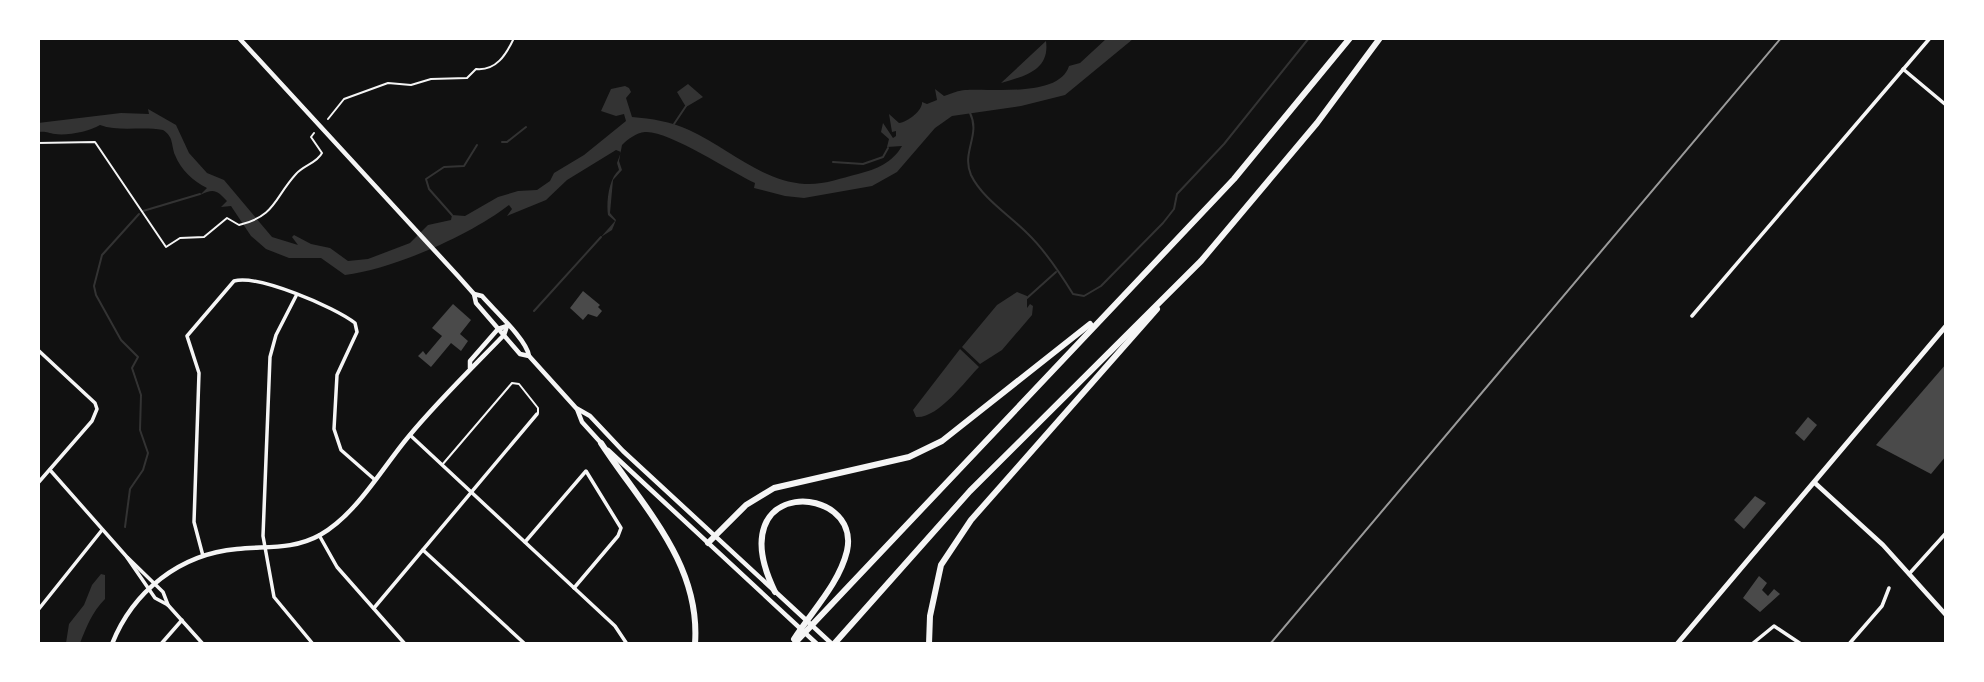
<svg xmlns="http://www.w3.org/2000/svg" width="1984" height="682" font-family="'Noto Serif',serif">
<rect width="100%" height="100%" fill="#111"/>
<g fill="#333">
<path d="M1106,39h27l-68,56 -44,11 -69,10 -17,12 -38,44 -25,14 -68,12 -19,-2 -31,-8 1,-5c-24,-11 -87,-53 -110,-51 -9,1 -17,7 -23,13l-3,16 3,9 -9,10 -3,33 6,7 -4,10 -11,7 14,-16 -7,-6c-2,-13 1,-37 11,-45l-2,-7 4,-11 -5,-2 -49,30 -21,20 -39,16 5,-7 -3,-4c-39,30 -115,64 -164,70l-24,-17h-32l-23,-9 -15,-13 -20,-30 -10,1 6,-6c-10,-11 -13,-13 -27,-6l7,-7c-14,-7 -26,-18 -32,-33 -4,-10 -1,-18 -12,-25 -20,-4 -44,2 -63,-5 -9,6 -33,11 -45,9 -7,-1 -9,-3 -16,-2l-1,-9 83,-10 28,1 -1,-5 28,16 13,28 18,20 17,7 48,57 26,8 -6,-8 2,-2 17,9 19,4 18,13 20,-2 42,-16 18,-18 23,-5 1,-5 13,1 33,-19 20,-6 19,-1 13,-9 4,-8 30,-18 42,-34 -2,-7 -8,2 -15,-5 10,-22 14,-3 4,2 2,4 -5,6 6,19c20,2 38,4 57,13 39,18 72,51 116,54 19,1 36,-6 53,-10 19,-5 34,-11 44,-28l-15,1 2,-8 -8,-7 2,-9 10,15 3,-2v-5l-4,1 -3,-18 10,9c9,-1 24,-13 23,-21l5,2 10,-4 -2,-11 9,7c6,-2 16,-6 21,-6 26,-2 94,8 104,-24l11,-3z"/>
<path d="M1046,41c4,29 -21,35 -45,42z"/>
<path d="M688,84l15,13 -17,10 -9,-15z"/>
<path d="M1017,292l10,4v12l3,-4 3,2 -1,9 -30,35 -22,14 -18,-17 35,-42z"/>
<path d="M960,349l19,18c-14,14 -41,52 -63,50l-3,-7z"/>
<path d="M101,574l4,1v24c-13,13 -18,27 -25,44h-14l3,-19 15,-19 8,-20z"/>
</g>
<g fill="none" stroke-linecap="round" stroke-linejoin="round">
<g stroke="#333" stroke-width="2">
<path d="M970,113c11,22 -9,39 1,62 11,23 38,40 56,58 18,17 33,40 46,61l11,2 17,-10 62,-63 11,-14 3,-15 47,-50 85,-106"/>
<path d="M674,124l12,-18"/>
<path d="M502,142h5l19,-15"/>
<path d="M833,162l30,2 20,-7 5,-9"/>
<path d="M143,211l57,-17"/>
<path d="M452,215l-23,-26 -3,-10 18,-12 20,-1 13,-21"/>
<path d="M1027,298l29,-26"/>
<path d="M534,311l67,-74"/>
<path d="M125,527l5,-38 13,-19 5,-17 -8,-23 1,-35 -9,-27 6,-11 -17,-17 -25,-45 -2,-9 8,-31 37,-41"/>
</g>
</g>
<g fill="#4a4a4a">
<path d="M583,291l17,14 -2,2 4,4 -5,6 -9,-3 -5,6 -13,-12z"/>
<path d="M453,304l18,16 -11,14 8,7 -7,10 -10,-8 -20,24 -13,-11 5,-5 3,4 16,-19 -10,-8z"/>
<path d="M1946,364v92l-15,18 -55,-29z"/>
<path d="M1808,417l9,8 -13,16 -9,-8z"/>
<path d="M1755,496l11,7 -22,26 -10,-9z"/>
<path d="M1759,576l8,7 -5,7 6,6 6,-7 6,5 -20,18 -17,-14z"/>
</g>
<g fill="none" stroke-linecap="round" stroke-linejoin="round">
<g stroke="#f5f5f5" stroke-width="2">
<path d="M328,119l16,-20 44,-16 23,2 20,-6 36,-1 9,-9c20,2 30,-14 38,-31"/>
<path d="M38,143l57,-1 71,105 14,-9 24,-1 23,-19 12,7c37,-9 35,-27 57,-51 8,-9 21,-11 26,-21l-11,-16 3,-4"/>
</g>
<path stroke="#f5f5f5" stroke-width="2" d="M442,465l70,-82 7,1 19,24v5"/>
<g stroke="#f5f5f5" stroke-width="3.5">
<path d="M1903,69l43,36"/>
<path d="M296,296l-20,39 -6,22 -7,179 11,61 39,47"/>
<path d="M1692,316l238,-278"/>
<path d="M38,350l57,53 2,6 -5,12 -54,62"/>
<path d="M410,435l205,191 12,18"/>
<path d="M50,470l76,86 29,42 13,7 35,39"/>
<path d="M319,535l18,32 68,77"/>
<path d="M525,542l61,-71 35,57 -3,8 -44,52"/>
<path d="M423,550l102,94"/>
<path d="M203,556l-9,-34 5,-149 -12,-37 47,-55c23,-7 101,26 121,42l2,9 -20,43 -3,54 7,21 33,29"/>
<path d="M127,557l36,35 5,13"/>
<path d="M1909,574l37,-41"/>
<path d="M374,608l163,-194"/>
<path d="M38,610l64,-80"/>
<path d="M161,644l21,-24"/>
<path d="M1752,644l22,-18 27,18"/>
<path d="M1849,644l33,-38 7,-18"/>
</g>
<g stroke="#f5f5f5" stroke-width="4.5">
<path d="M470,368v-7l28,-32 9,-3"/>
<path d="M112,644c21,-53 68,-90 125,-95 29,-3 56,1 83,-14 37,-21 62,-67 89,-99 30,-36 63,-68 95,-101l3,-9"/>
</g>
<g stroke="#f5f5f5" stroke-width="4.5">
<path d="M239,38l219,238 16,18 2,9 44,51 9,2 47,52 14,8 33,35 209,193"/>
<path d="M474,294l8,2c12,14 45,44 47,60"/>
<path d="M577,409l5,13 20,22"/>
<path d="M608,450l209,194"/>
<path d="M1815,483l68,62 63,70"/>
</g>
<path stroke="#f5f5f5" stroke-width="5" d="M1677,644l269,-318"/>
<g stroke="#f5f5f5" stroke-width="6">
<path d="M601,443c41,63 100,120 94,201"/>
<path d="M708,543l38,-38 28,-17 135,-31 33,-16 148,-117"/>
<path d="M775,592c-57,-117 87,-109 72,-41 -8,33 -35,60 -53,88"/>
<path d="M794,644l440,-465 116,-141"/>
<path d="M834,644l136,-153 231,-230 116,-138 63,-85"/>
<path d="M929,644l1,-28 11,-51 30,-45 186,-211"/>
</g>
<path stroke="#9a9a9a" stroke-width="2" d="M1270,644l511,-606"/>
</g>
<rect width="1984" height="682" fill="none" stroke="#ffffff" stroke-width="80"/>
</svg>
